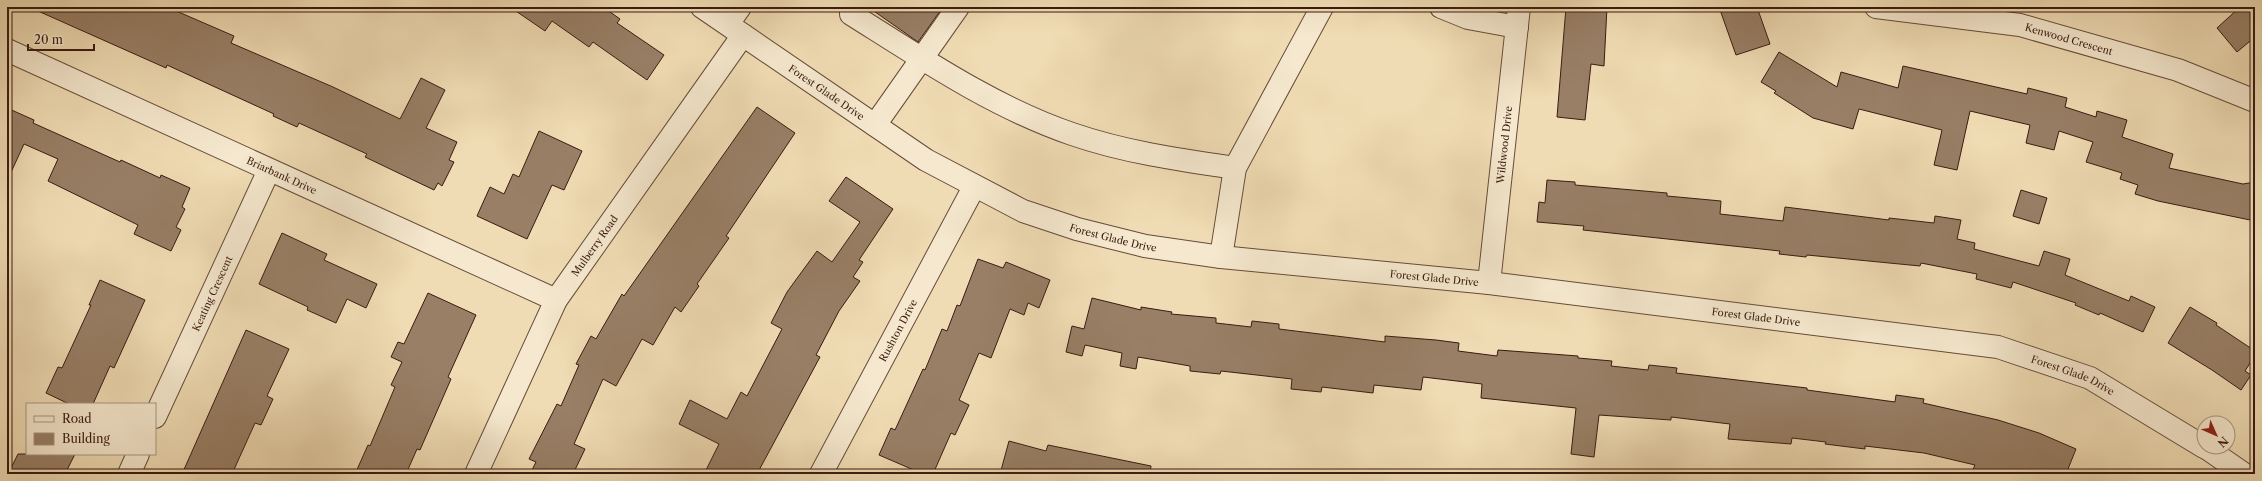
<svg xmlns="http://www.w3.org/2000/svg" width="2262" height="481" font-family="'Libre Caslon Text',serif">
<rect width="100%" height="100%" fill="#f0dcb4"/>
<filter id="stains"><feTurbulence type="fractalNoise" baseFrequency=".005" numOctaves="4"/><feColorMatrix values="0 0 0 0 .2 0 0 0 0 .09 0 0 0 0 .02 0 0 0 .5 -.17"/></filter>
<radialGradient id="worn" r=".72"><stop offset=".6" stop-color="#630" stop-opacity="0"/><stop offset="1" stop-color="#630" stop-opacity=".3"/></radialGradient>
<g fill="#987f66" stroke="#391b11">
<path d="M29,7h138l67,29 -3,7 102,44 67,32 21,-41 24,12 -19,38 31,14 -8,18 5,2 -12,24 -4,-3 -4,7 -69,-33 2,-3 -68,-31 -2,4 -24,-11 1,-2 -107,-49 -1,3z"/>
<path d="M510,7h93l17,12 -3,4 47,32 -17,25 -54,-38 -4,5 -37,-26 -7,10z"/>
<path d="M868,7h75l-25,35z"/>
<path d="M1566,7h41l-3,59 -13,-2 -6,56 -28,-3z"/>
<path d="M1719,7h38l13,37 -34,11z"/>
<path d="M2240,7h15v30l-18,15 -20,-24z"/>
<path d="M1779,52l58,35 4,-15 57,16 5,-22 124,28 1,-6 39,10 -2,9 31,10 1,-6 30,9 -5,17 51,17 -4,14 74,16 12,-2v39l-97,-20 -23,-7 3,-9 -18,-6 2,-6 -36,-11 7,-20 -34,-11 -5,19 -28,-7 4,-18 -60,-14 -13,59 -23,-5 8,-35 -83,-21 -6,20 -40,-11 -39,-25 2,-2 -15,-9z"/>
<path d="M757,107l38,26 -69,103 3,2 -32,46 2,2 -18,26 -6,-5 -22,38 -11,-6 -26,47 -13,-7 -29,65 11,5 -12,25h-43l6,-12 -7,-3 28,-55 4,2 18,-41 -3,-1 15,-28 5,3 26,-45 2,2z"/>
<path d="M7,108l27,12 -1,3 87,39 1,-2 39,18 1,-3 29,13 -8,19 3,2 -9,18 5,3 -10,21 -37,-17 4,-9 -90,-44 10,-22 -34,-15 -17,37z"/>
<path d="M539,131l43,20 -18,39 -12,-5 -25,54 -50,-23 13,-29 14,7 9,-20 6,3z"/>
<path d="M846,177l47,32 -34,51 4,2 -10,15 7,4 -21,30 -23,44 4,2 -63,117h-53l15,-30 -40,-20 11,-24 37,19 14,-27 6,4 35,-67 -11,-6 16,-31 30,-41 15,11 28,-40 -31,-21z"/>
<path d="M1547,180l28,2v3l92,8v3l54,5 -1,13 63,7 2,-14 104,13v-2l45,5 1,-7 26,4 -4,19 18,4 -1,6 65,17 5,-15 26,8 -5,16 64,26 2,-5 24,11 -12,25 -43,-19 -1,2 -24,-10 1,-2 -63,-21 -2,6 -35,-9 1,-5 -56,-11 -1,3 -113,-11 -1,2 -27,-3 1,-3 -197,-21 1,-4 -47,-4 2,-20 6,1z"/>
<path d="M2021,190l26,8 -8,26 -26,-8z"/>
<path d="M282,233l45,21 -3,6 53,24 -11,24 -19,-9 -11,24 -29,-13 1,-3 -49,-23z"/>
<path d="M978,259l25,9 3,-6 44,18 -11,28 -11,-5 -4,12 -14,-6 -19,49 -12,-5 -20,47 10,5 -14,30 -4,-2 -18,41h-10l-44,-19 12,-27 4,2 28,-61 2,1 17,-41 5,2 10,-26 3,1z"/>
<path d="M100,280l45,20 -31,68 -4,-2 -17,38h-24l-23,-11 12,-26 4,1 29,-63h-2z"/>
<path d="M428,293l48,22 -28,62 3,2 -31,71 -3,-1 -11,25h-51l13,-29 2,1 25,-59 -4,-2 11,-23 -11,-5 7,-15 6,2z"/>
<path d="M1092,298l49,12v-3l31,5 -1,2 45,4v5l35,4 1,-6 27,3v5l106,13v-6l51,4 23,3 -1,8 39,5 1,-6 80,6v2l34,3 -1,5 37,4 1,-5 28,3 -1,5 131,15v2l88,12 1,-7 28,4 -1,4 75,17 41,13 37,16 -10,25h-95l4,-9 -51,-12 -59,-7v3l-40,-5 1,-2 -34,-4 -1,6 -63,-5 2,-15 -59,-7v3l-72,-5 -5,42 -23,-3 5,-46 -95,-10 1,-14 -59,-7 -2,13 -47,-5 -1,8 -51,-6 -1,5 -30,-3 1,-10 -71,-8 -1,3 -30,-3v-5l-52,-9 -2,12 -16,-3 2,-13 -37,-8 -3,11 -16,-4 6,-26 12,3z"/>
<path d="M2190,307l27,16 -1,2 39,26v4l-10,16 6,4 -10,15 -29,-20 -44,-27z"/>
<path d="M246,330l43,19 -22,47 6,3 -12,26 -6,-2 -23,51h-50z"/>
<path d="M1009,441l37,10 2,-6 103,21 -1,8h-150z"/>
<path d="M18,454h57l-10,20h-57z"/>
</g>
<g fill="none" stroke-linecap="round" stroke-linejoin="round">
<g stroke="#674b3a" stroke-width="24">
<g id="minor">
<path id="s1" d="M702,7l224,153 97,51 54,18 68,17 76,11 268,26 509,64 92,31 114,69"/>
<path d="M851,7v7c70,44 142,93 221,120 52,18 108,26 163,34"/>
<path d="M1441,7l27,11 49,9"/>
<path id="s2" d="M1876,7l144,18 158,45 77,31"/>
<path d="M728,24l12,-17"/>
<path id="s3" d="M7,50l549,250"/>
<path d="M875,125l83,-118"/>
<path d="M1221,257l14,-89 87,-161"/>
<path id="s4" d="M1489,283l30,-276"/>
<path id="s5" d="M155,417l114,-247"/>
<path d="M2205,447l39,27"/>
<path d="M129,474l9,-20"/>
<path id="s6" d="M476,474l80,-174 187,-265"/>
<path id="s7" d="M821,474l153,-287"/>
</g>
</g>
<use href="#minor" stroke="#f5e8ce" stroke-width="22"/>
</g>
<g text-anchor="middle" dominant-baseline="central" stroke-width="3.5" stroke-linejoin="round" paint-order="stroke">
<g font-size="10" fill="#391b11" stroke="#f5e8ce">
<text stroke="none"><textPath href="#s2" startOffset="196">Kenwood Crescent</textPath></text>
<text stroke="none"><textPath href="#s1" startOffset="151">Forest Glade Drive</textPath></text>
<text stroke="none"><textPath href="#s4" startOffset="139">Wildwood Drive</textPath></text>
<text stroke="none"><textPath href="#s3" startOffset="302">Briarbank Drive</textPath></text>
<text stroke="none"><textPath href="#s1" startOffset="475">Forest Glade Drive</textPath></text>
<text stroke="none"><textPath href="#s6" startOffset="258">Mulberry Road</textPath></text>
<text stroke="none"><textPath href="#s1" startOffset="799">Forest Glade Drive</textPath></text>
<text stroke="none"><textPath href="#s5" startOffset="136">Keating Crescent</textPath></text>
<text stroke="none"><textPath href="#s1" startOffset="1123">Forest Glade Drive</textPath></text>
<text stroke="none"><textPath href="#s7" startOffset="163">Rushton Drive</textPath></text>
<text stroke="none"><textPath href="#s1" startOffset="1447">Forest Glade Drive</textPath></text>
</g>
</g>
<rect width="2262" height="481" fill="none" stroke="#f0dcb4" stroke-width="24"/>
<rect x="8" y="8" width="2246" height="465" fill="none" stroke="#391b11" stroke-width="2"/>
<rect x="12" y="12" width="2238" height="457" fill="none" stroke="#391b11"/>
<rect x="26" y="403" width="130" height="52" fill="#f5e8ce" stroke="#aa9682"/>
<rect x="34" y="416" width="20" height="6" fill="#f5e8ce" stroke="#aa9682"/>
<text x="62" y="423" font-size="12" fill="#391b11">Road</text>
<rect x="34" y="433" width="20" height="12" fill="#987f66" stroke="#aa9682"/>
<text x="62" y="443" font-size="12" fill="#391b11">Building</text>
<g transform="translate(2216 435) rotate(135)"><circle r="19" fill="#f5e8ce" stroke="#aa9682"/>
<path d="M0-3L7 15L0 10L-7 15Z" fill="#8f2418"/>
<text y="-6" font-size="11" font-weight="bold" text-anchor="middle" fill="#391b11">N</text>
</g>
<path d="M28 44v6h66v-6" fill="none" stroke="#391b11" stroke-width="2"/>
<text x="34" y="44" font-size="12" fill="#391b11" stroke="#f5e8ce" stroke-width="3" paint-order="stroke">20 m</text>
<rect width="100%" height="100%" filter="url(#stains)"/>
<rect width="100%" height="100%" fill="url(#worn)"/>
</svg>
